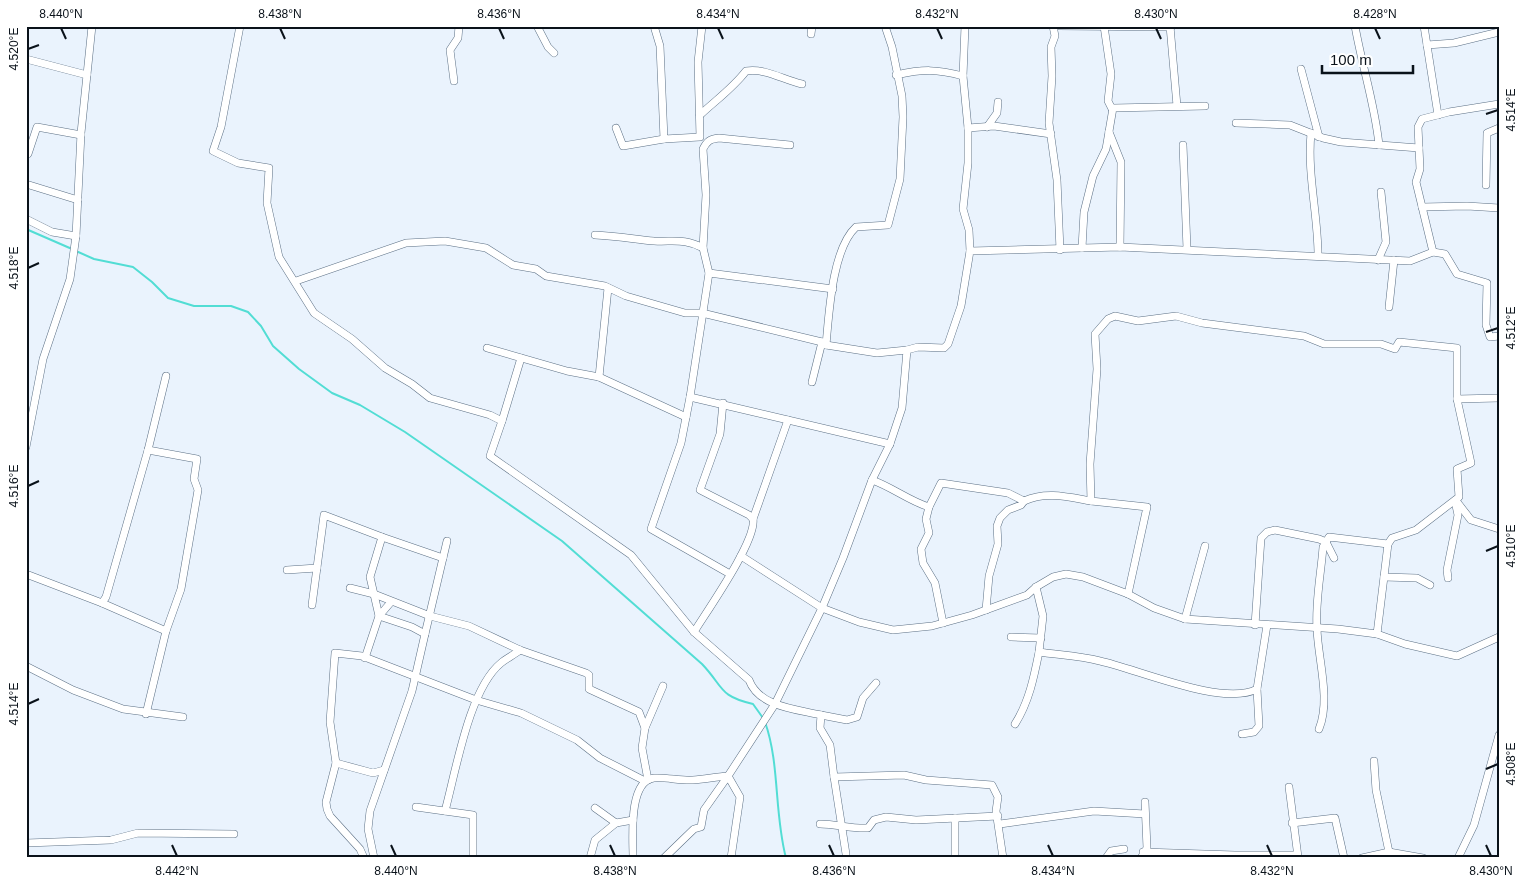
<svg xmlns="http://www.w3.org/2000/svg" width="1525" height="884" font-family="Helvetica,sans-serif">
<rect width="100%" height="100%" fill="#eaf3fd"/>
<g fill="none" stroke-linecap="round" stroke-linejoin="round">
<g stroke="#52ddd4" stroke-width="2">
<path d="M26,229l46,20"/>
<path d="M76,251l18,8 39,8 19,15 16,16 26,8h37l17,6 13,14 12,20 26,23 33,24 28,12 45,27 157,109 140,123c22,23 16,32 51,40l10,14"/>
<path d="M765,722c15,42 9,91 21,136"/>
</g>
<g stroke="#5c7085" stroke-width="8">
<g id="street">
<path d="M240,26l-19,101 -8,24 25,12 31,5 -2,35 12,54 35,56 38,26 33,29 27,16 18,14 60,17 12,6 -12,35 141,99 63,77 55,48c10,27 47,29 72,35l-1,13 10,17 4,32 70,-2 22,5 66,5 6,12 -2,14 7,47"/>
<path d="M537,26l11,21 6,6"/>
<path d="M654,26l6,20 4,93 36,-2 -2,-75 4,-36"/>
<path d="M965,26l-2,50 5,52v35l-5,46 6,21 1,21"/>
<path d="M1053,26l2,10 -4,11 1,29 -3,47 8,57 3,70"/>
<path d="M1059,26l112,1"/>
<path d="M1104,26l7,48 -3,27 4,8"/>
<path d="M1170,26l7,80"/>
<path d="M1355,26c7,40 20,79 24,119"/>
<path d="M1424,26l14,89"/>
<path d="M811,34l1,-8"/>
<path d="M1427,45l27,-2 45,-11"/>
<path d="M26,59l61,16"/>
<path d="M1301,69l18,68"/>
<path d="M896,75c27,-6 41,-6 67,1"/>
<path d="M454,81l-4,-31 8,-12 1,-12"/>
<path d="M700,115c16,-15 33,-27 46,-44 20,-3 37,9 56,13"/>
<path d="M1236,123l54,2 33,13 18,4 78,6"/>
<path d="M987,127l10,-14 1,-11"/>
<path d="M616,128l7,18 41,-7"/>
<path d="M968,128l26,-2 57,8"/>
<path d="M1109,132l12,30 -1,85"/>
<path d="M1311,133c-4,41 7,82 7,122"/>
<path d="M790,145l-71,-7c-9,1 -12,3 -16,11l3,46 -3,53 6,25 -19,124 200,47"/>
<path d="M1183,145l4,104"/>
<path d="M28,154l9,-27 44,8"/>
<path d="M26,184l52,16"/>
<path d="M1486,185l1,-52 12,-5"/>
<path d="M1422,207l45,-1 32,2"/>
<path d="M26,219l26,13 24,4 -6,43 -27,80 -17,88"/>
<path d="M595,235c20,1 39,4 59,6 19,1 31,-3 49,7"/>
<path d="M76,236l5,-103 11,-107"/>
<path d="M1082,248l2,-36 9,-36 13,-27 7,-41 92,-2"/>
<path d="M1433,252l12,2 12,20 30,9 -1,42 4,12 9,-1"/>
<path d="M1378,260l8,-18 -5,-50"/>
<path d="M709,273l124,16"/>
<path d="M296,281l110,-38 39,-2 41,7 27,17 23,4 10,7 59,10 21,10 59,17h17l120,29 4,3 51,8 30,-3"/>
<path d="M1389,307l5,-47"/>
<path d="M826,345c3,-31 6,-96 30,-118l32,-2 12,-46 3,-62 -1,-21 -10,-49 -7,-21"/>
<path d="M487,348l80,23 32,6 87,40"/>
<path d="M599,377l9,-89"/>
<path d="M812,382l10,-40"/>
<path d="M690,397l-9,46 -30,86 79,45"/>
<path d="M1457,399l42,-1"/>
<path d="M502,421l19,-63"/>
<path d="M872,480c20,7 37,21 57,27"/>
<path d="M1457,502l14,18 28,9"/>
<path d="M753,519l35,-99"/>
<path d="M382,537l61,21"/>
<path d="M741,556l81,52 37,14 34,8 39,-4 40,-11 55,-20 9,-8 17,-10 13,-3 17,3 45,17 26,14 31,11 153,10 39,5 28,10 52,12 42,-19"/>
<path d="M287,570l30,-2"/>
<path d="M26,574l76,29 4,-6 42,-147 18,-74"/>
<path d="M1384,577l33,1 13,7"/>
<path d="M1448,578l-1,-8 11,-55 -3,-14"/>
<path d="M1036,587l7,29 -4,36c20,3 41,4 61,9 37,8 123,46 157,28l10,-64"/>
<path d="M350,588l24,6 56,22 39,10 51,24 66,23 3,2v14l50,23 6,16 -3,20 6,32"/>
<path d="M1128,594l19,-87 -56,-6 -1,-37 7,-95 -2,-35 13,-15 7,-3 23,5 38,-5 26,7 102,13 20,8h57l14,5 4,-7 58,6v51l14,64 -14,6 2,28 -43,33 -24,8 -4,6 -11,90"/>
<path d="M102,603l64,28"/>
<path d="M312,605l12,-90 58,22 -12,40 9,39 33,11 13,7 -13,57 -42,120 -2,18 6,29"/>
<path d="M986,610l3,-34 9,-32 -1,-18 3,-8 8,-8 13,-5 3,-4"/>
<path d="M1185,619l20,-73"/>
<path d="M943,623l-8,-40 -12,-20 -2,-14 8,-16 -3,-14 3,-12 12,-24 67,10 16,8c22,-10 44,-4 67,0"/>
<path d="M1255,625l6,-87 6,-6 8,-2 44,9 7,3 8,16"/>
<path d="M694,632c13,-21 63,-92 59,-113l-4,-4 -49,-25 20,-56 3,-31"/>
<path d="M425,634l22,-93"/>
<path d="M1011,637l30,1"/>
<path d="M365,658l14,-42 12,-14"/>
<path d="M26,666l47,24 50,19 60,8"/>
<path d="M146,714l20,-83 15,-42 17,-99 -4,-11 3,-20 -49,-9"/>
<path d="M821,715l26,5 10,-3 6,-19 13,-15"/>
<path d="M1015,724c14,-22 19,-47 24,-72"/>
<path d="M645,728l18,-42"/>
<path d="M1319,729c12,-29 -1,-70 -2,-100 -2,-27 4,-55 6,-82l6,-10 59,7"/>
<path d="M1242,734l12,-2 5,-6 -2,-37"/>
<path d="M1374,761l2,29 13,62"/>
<path d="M336,763l37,10 11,-3"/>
<path d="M834,777l12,77"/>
<path d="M1289,787l9,70"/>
<path d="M416,807l57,8v43"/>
<path d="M595,808l21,15 17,-3"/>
<path d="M445,811c11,-40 24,-122 56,-148 6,-5 13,-8 19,-13"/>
<path d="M1292,823l43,-5 9,40"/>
<path d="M820,824c17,0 31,5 48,4l6,-8 12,-3 30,3 82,-4"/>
<path d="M1000,824l94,-13 51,3"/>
<path d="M26,843l85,-3 27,-7 96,1"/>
<path d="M1143,852l92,3h62"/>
<path d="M364,858l-4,-9 -30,-33 -3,-7 -1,-7 10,-39 -6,-41 5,-69 27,3 114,44 45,13 56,27 23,18 45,23"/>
<path d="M590,858l5,-18 21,-17"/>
<path d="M633,858c0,-20 -5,-77 21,-80 13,-1 26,3 39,2 12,-1 23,-3 35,-4l47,-72 47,-96 21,-50 29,-78 18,-36 12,-36 5,-58 11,-3 26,1 4,-4 13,-38 9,-55 150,-4 290,14 23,-9 -17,-70 4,-13 -2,-42 4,-8 27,-7 50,-8"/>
<path d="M664,858l30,-29 7,-2 3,-17 24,-34 12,21 -9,61"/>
<path d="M955,858v-40"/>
<path d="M1106,858l5,-7 13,-2"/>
<path d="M1141,858l6,-10 -2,-46"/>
<path d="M1362,858l27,-6 34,6"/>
<path d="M1458,858l16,-33 25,-90"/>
</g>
</g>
<use href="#street" stroke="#fff" stroke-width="7"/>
</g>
<path fill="none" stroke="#0a121a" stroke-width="2" d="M61,28l5,11M280,28l5,11M499,28l5,11M718,28l5,11M937,28l5,11M1156,28l5,11M1375,28l5,11M28,49l11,-4M1486,114l12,-4M28,268l11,-5M1486,332l12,-4M28,486l11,-5M1486,551l12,-5M28,704l11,-5M1486,769l12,-5M172,845l5,11M391,845l5,11M610,845l5,11M829,845l5,11M1048,845l5,11M1267,845l5,11M1486,845l5,11"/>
<rect width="1525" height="884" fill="none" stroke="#ffffff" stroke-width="55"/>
<path d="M1322 65v8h91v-8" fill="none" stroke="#0a121a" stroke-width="2.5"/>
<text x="1330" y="65" font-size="15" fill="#0a121a" stroke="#ffffff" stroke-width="4" paint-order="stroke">100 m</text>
<rect x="28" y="28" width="1470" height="828" fill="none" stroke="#0a121a" stroke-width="2"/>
<g font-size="12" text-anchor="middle" fill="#0a121a">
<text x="61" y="18">8.440°N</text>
<text x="280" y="18">8.438°N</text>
<text x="499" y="18">8.436°N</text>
<text x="718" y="18">8.434°N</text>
<text x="937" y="18">8.432°N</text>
<text x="1156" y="18">8.430°N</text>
<text x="1375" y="18">8.428°N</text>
<text transform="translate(14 49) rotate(-90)" y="4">4.520°E</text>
<text transform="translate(1511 110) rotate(-90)" y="4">4.514°E</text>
<text transform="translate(14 268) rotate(-90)" y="4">4.518°E</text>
<text transform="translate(1511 328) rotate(-90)" y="4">4.512°E</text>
<text transform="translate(14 486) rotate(-90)" y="4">4.516°E</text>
<text transform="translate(1511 546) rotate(-90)" y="4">4.510°E</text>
<text transform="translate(14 704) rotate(-90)" y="4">4.514°E</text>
<text transform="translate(1511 764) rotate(-90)" y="4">4.508°E</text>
<text x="177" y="875">8.442°N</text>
<text x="396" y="875">8.440°N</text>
<text x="615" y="875">8.438°N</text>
<text x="834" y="875">8.436°N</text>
<text x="1053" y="875">8.434°N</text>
<text x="1272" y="875">8.432°N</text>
<text x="1491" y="875">8.430°N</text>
</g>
</svg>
